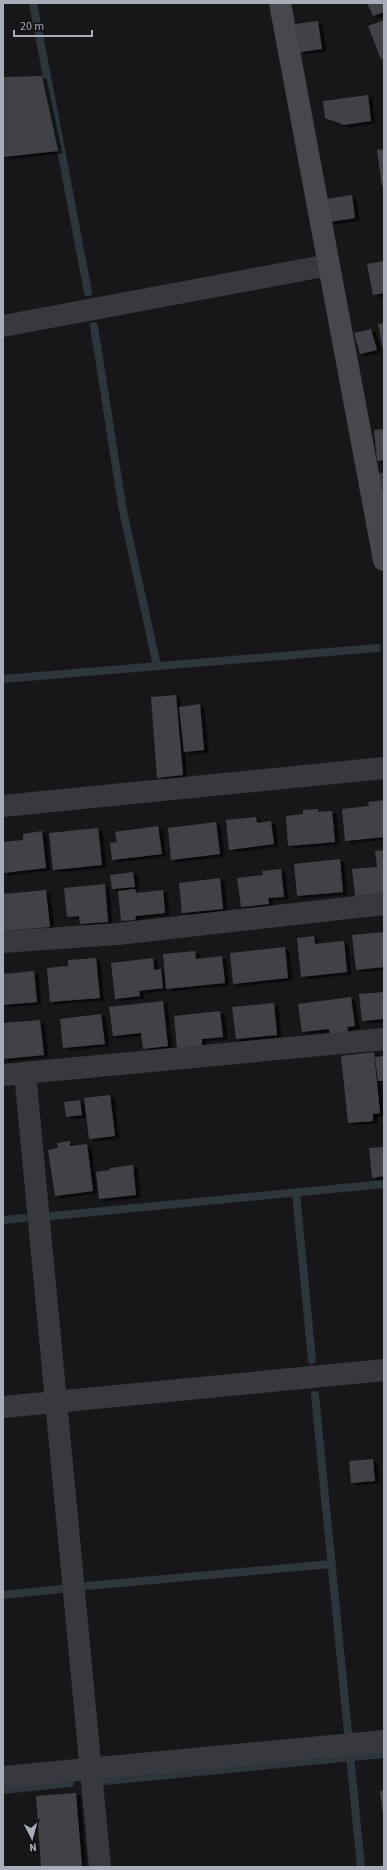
<svg xmlns="http://www.w3.org/2000/svg" width="387" height="1870" font-family="'Source Sans 3',sans-serif">
<defs>
<filter id="shadow"><feDropShadow dx="4.5" dy="2.5" stdDeviation="0" flood-color="#0009"/></filter>
</defs>
<rect width="100%" height="100%" fill="#171719"/>
<g fill="none" stroke-linecap="round" stroke-linejoin="round">
<g stroke="#2d363d" stroke-width="8">
<path d="M33,3l55,289"/>
<path d="M94,326l29,185 34,155"/>
<path d="M3,679l374,-31"/>
<path d="M296,1193l16,167"/>
<path d="M52,1216l332,-32"/>
<path d="M3,1220l21,-2"/>
<path d="M315,1395l33,337"/>
<path d="M87,1586l245,-22"/>
<path d="M3,1595l58,-6"/>
<path d="M350,1755l11,112"/>
<path d="M105,1781l279,-27"/>
<path d="M3,1790l67,-7"/>
</g>
</g>
<g fill="#414246" filter="url(#shadow)">
<path d="M367,3h17v9l-11,4z"/>
<path d="M384,20v38l-3,1 -13,-33z"/>
<path d="M318,21l4,28 -22,3 -5,-28z"/>
<path d="M42,76l16,75 -55,6v-80z"/>
<path d="M368,95l3,26 -27,4 -19,-7 -2,-17z"/>
<path d="M384,149v37l-2,1 -5,-37z"/>
<path d="M352,195l3,23 -25,4 -4,-23z"/>
<path d="M384,261v32l-11,2 -6,-31z"/>
<path d="M384,323v26l-1,1 -5,-26z"/>
<path d="M371,329l6,21 -17,4 -6,-21z"/>
<path d="M384,429v31l-7,1 -3,-31z"/>
<path d="M176,695l7,80 -26,3 -6,-81z"/>
<path d="M200,704l4,46 -20,2 -5,-45z"/>
<path d="M384,800v37l-39,4 -3,-32 27,-3 -1,-4z"/>
<path d="M318,809v3l14,-1 3,31 -47,4 -2,-30 17,-2v-4z"/>
<path d="M256,817l1,6 14,-2 3,23 -45,6 -3,-30z"/>
<path d="M216,822l4,32 -49,6 -3,-32z"/>
<path d="M158,826l4,28 -50,6 -2,-17 7,-1 -2,-10z"/>
<path d="M98,828l4,37 -49,5 -4,-37z"/>
<path d="M42,831l4,37 -43,5v-31l20,-2v-6z"/>
<path d="M384,850v43l-29,3 -3,-27 25,-2 -2,-16z"/>
<path d="M340,859l3,33 -46,4 -3,-32z"/>
<path d="M281,869l3,28 -16,1 1,6 -28,3 -4,-29 26,-3 -1,-4z"/>
<path d="M133,872l2,15 -23,2 -2,-14z"/>
<path d="M220,878l3,31 -41,4 -3,-30z"/>
<path d="M105,884l3,38 -28,2 -1,-8 -12,1 -3,-29z"/>
<path d="M135,889l1,4 27,-3 2,23 -29,3 -1,4 -14,1 -3,-30z"/>
<path d="M46,890l4,37 -47,4v-37z"/>
<path d="M384,932v35l-28,3 -4,-35z"/>
<path d="M314,936l1,8 29,-3 3,31 -46,5 -4,-39z"/>
<path d="M285,947l3,31 -55,6 -3,-31z"/>
<path d="M195,951l1,8 26,-3 3,27 -59,6 -3,-35z"/>
<path d="M96,958l4,40 -50,4 -3,-34 21,-2v-6z"/>
<path d="M153,958l1,12 7,-1 2,19 -24,3 1,5 -25,3 -4,-36z"/>
<path d="M34,971l3,31 -34,3v-31z"/>
<path d="M384,992v27l-22,2 -3,-27z"/>
<path d="M351,997l4,29 -8,1 1,5 -18,2 -1,-5 -27,3 -4,-28z"/>
<path d="M163,1001l5,45 -25,3 -2,-16 -28,3 -4,-29z"/>
<path d="M274,1003l3,32 -41,4 -4,-32z"/>
<path d="M220,1011l3,26 -21,2v7l-25,3 -3,-33z"/>
<path d="M101,1014l4,30 -42,4 -3,-29z"/>
<path d="M40,1020l4,35 -41,4v-36z"/>
<path d="M374,1052l6,61 -7,1v7l-25,2 -7,-67z"/>
<path d="M384,1056v25h-6l-3,-24z"/>
<path d="M110,1095l5,41 -26,3 -5,-41z"/>
<path d="M80,1100l2,15 -16,2 -2,-15z"/>
<path d="M70,1141v5l17,-2 6,47 -38,5 -7,-46 10,-2 -1,-5z"/>
<path d="M384,1147v29l-12,2 -3,-30z"/>
<path d="M133,1165l3,30 -37,4 -3,-27 14,-2v-2z"/>
<path d="M373,1459l2,22 -24,2 -2,-22z"/>
<path d="M384,1790v25h-1l-3,-24z"/>
<path d="M76,1793l6,74h-41l-5,-71z"/>
</g>
<g fill="none" stroke-linecap="round" stroke-linejoin="round">
<g stroke="#38393e" stroke-width="22">
<path d="M3,326l326,-61"/>
<path d="M370,485l14,-1"/>
<path d="M3,806l381,-38"/>
<path d="M3,942l114,-8 267,-30"/>
<path d="M25,1073l75,794"/>
<path d="M3,1075l381,-36"/>
<path d="M3,1407l381,-37"/>
<path d="M3,1777l381,-36"/>
</g>
<path stroke="#46484e" stroke-width="22" d="M280,3l104,557"/>
</g>
<rect width="387" height="1870" fill="none" stroke="#a9adb9" stroke-width="8"/>
<g transform="translate(32 1838) rotate(174)" stroke="#121214" stroke-width="3" paint-order="stroke">
<path d="M0-3L7 15L0 10L-7 15Z" fill="#a9adb9"/>
<text y="-6" font-size="11" font-weight="bold" text-anchor="middle" fill="#a9adb9">N</text>
</g>
<path d="M14 30v6h78v-6" fill="none" stroke="#a9adb9" stroke-width="2"/>
<text x="20" y="30" font-size="12" fill="#a9adb9" stroke="#121214" stroke-width="3" paint-order="stroke">20 m</text>
</svg>
